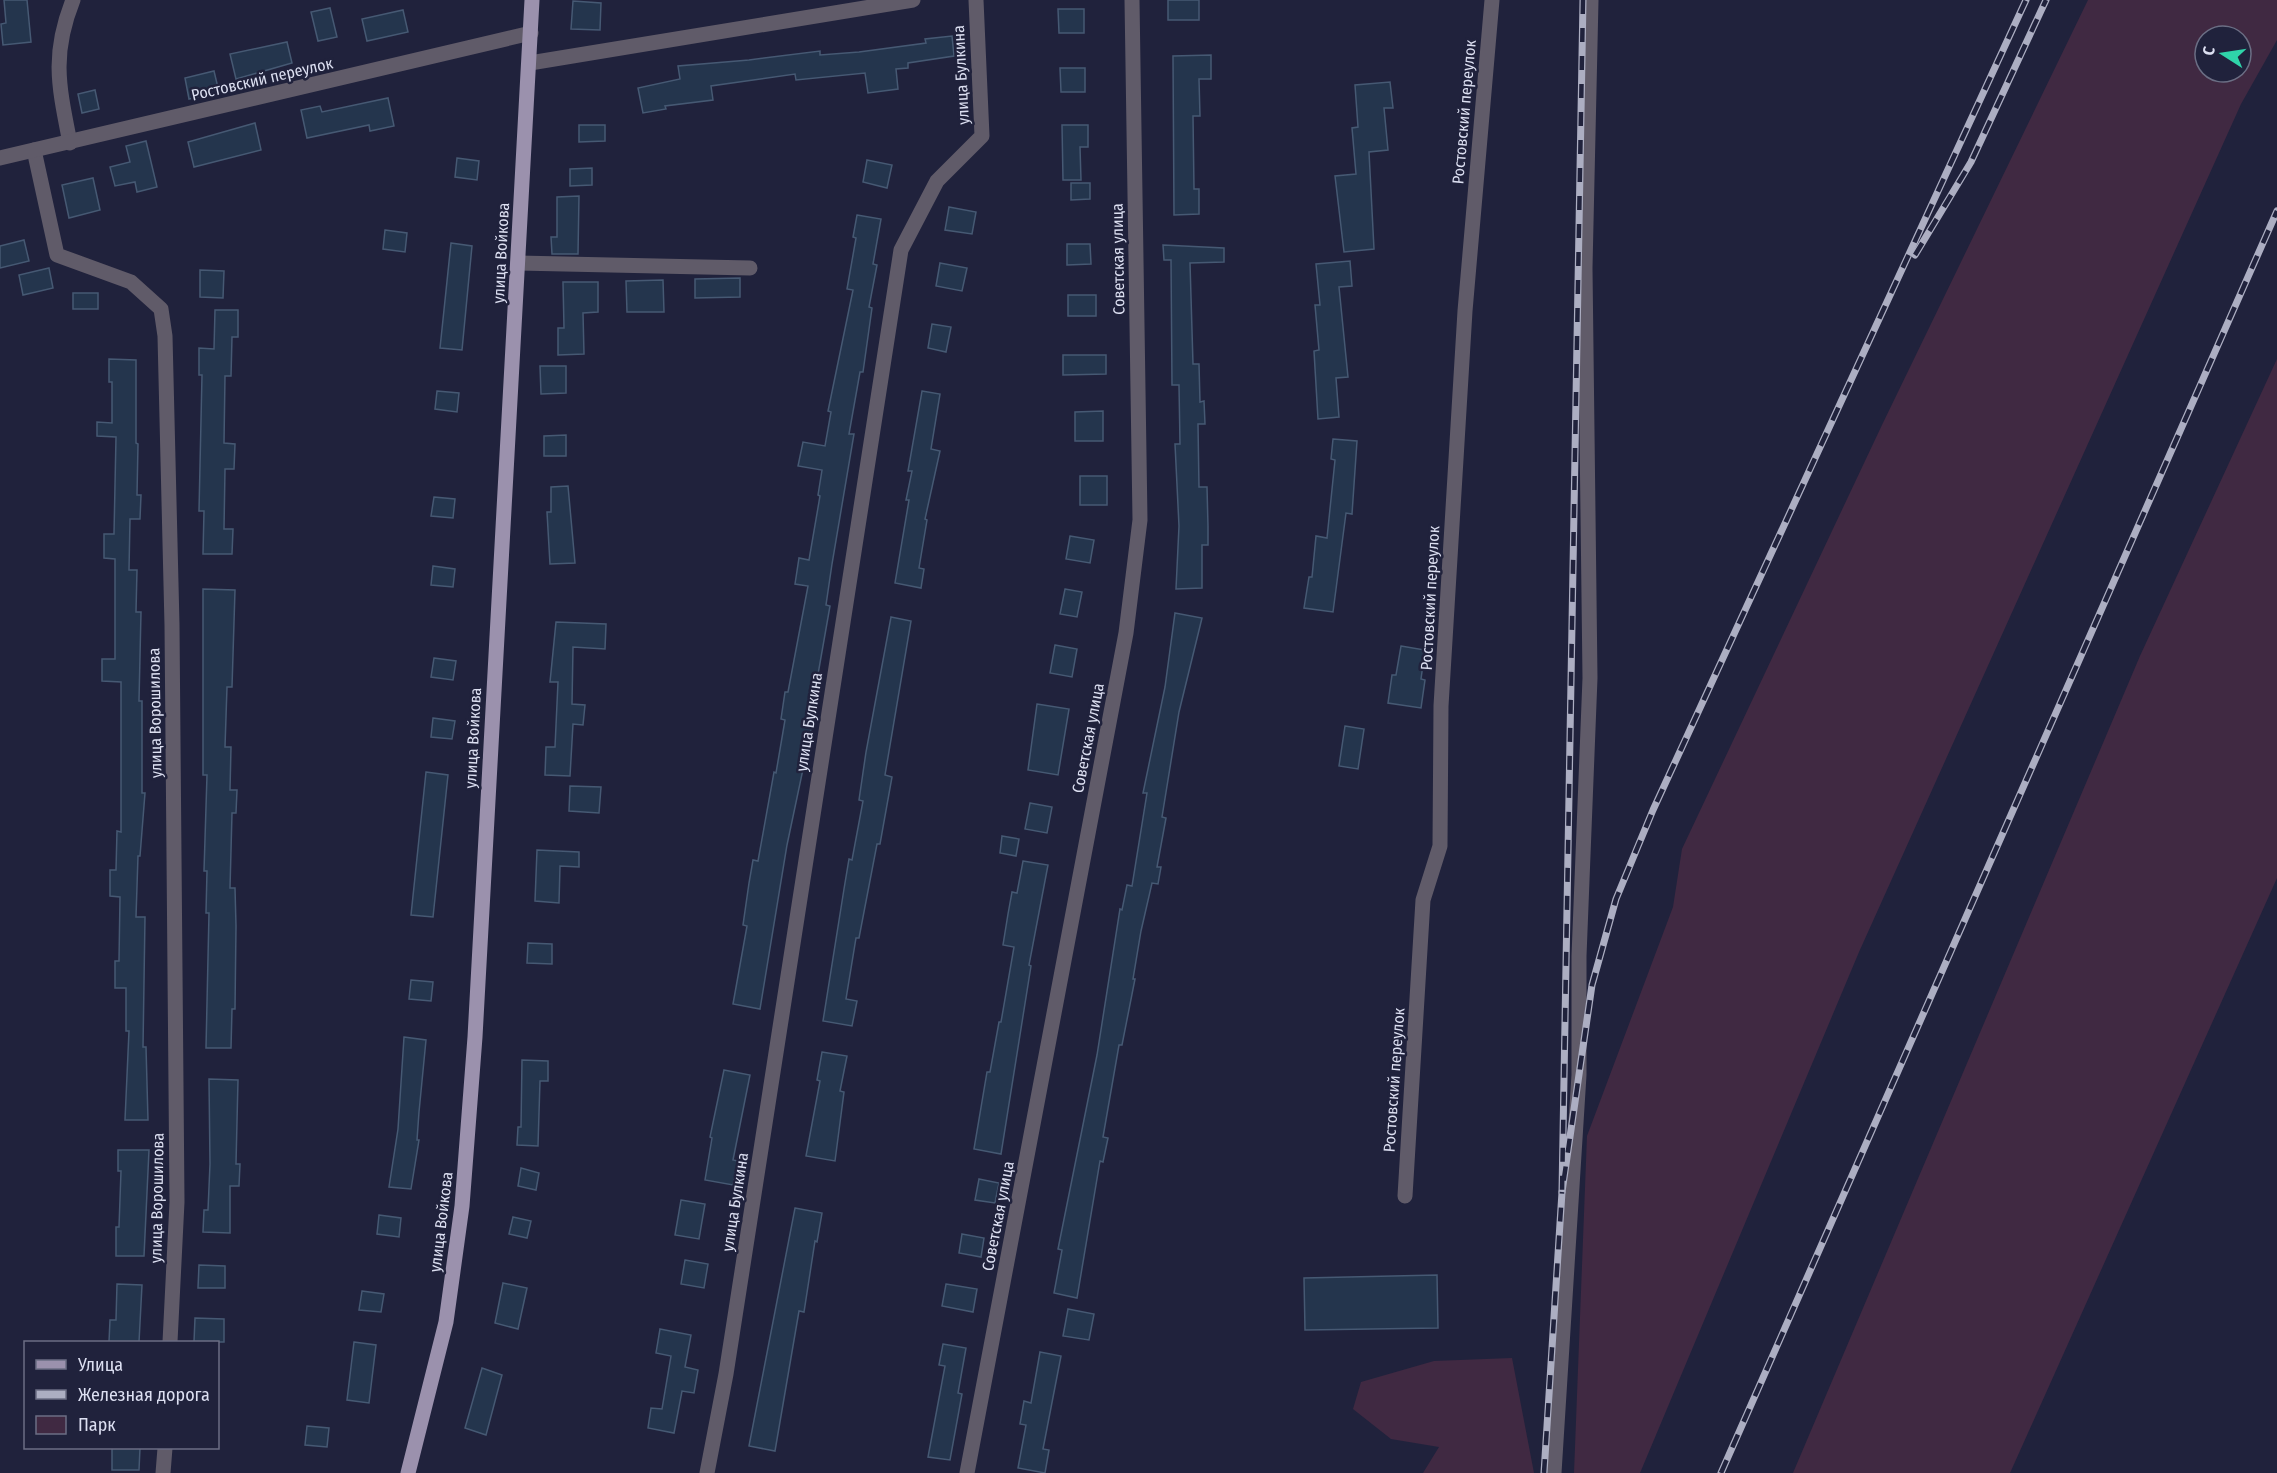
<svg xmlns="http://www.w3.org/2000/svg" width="2277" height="1473" font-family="'Fira Sans Condensed',sans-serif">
<rect width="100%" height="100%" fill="#20223c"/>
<g fill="#402942" fill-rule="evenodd">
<path d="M2088,0h189v40l-36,64 -382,848 -219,521h-66l13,-337 86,-229 9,-58 200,-424zM2205,36h36v36h-36z"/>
<path d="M2277,359v519l-267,595h-217l347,-817z"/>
<path d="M1512,1358l22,115h-111l16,-26 -48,-8 -38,-30 8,-27 73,-21z"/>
</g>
<g fill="#24354d" stroke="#465973" stroke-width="1.5">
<path d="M4,0h23l4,42 -28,3 -2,-21 5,-1z"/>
<rect x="1168" y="0" width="31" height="20"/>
<path d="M573,1l28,2 -1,27 -29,-1z"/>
<path d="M330,8l7,29 -19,4 -7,-29z"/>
<path d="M1058,9h26v24h-25z"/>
<path d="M403,10l5,22 -41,9 -5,-22z"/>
<path d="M952,36l2,20 -46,7v5l-12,1 2,20 -30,4 -3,-20 -69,7 -1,-6 -84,12 2,14 -48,6 1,3 -23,4 -5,-25 42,-9 -2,-13 71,-6 71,-9v4l39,-3 67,-9 -1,-4z"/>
<path d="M287,42l5,21 -56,16 -6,-25z"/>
<path d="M1211,55v24h-12l1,37h-7l1,73h5v25l-25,1 -1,-159z"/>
<path d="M1060,68h25v24h-24z"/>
<path d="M214,71l5,21 -30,7 -4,-21z"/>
<path d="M1390,82l3,26h-9l4,42 -19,2 5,97 -30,3 -9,-76 21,-2 -4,-46 6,-1 -3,-42z"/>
<path d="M95,90l4,19 -17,4 -4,-19z"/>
<path d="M388,98l6,28 -24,5 -1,-6 -62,13 -6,-28 19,-4 2,6z"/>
<path d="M255,123l6,27 -67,17 -6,-25z"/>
<path d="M579,125h26v16l-26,1z"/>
<path d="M1062,125h26v22h-8l1,33h-18z"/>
<path d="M146,141l11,46 -20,5 -2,-10 -20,4 -5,-19 20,-5 -4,-16z"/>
<path d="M457,158l22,3 -2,19 -22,-3z"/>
<path d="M867,160l25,5 -5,23 -24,-6z"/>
<path d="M592,168v17l-22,1v-17z"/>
<path d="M93,178l7,32 -31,8 -7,-33z"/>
<path d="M1071,183h19v16l-19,1z"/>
<path d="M579,196l-1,58h-26l-1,-17h6v-40z"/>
<path d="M949,207l27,5 -4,22 -27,-4z"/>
<path d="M857,215l24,4 -8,45 4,1 -8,42 3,1 -9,64h-3l-11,62h5l-22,130 -6,41 4,1 -16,91h2l-6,39 -23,109 -27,164 -27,-5 14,-78 -4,-1 6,-42 4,-23 5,1 16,-89 2,1 9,-53 -4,-1 4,-27h3l20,-106 -13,-2 4,-26 10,2 11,-64 -2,-1 4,-25 -24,-4 5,-24 22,4 6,-34 -3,-1 25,-121 -6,-1 9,-51 -3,-1z"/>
<path d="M385,230l22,3 -2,19 -22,-3z"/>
<path d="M24,240l5,21 -29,7v-22z"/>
<path d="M451,243l21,3 -10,104 -22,-2z"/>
<path d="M1067,244h23l1,20 -24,1z"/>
<path d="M1163,245l61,3v14l-34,1 3,101h6l1,38 4,-1 1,23h-7l1,63h8l1,39v19h-6v43l-26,1 3,-63 -4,-82h5l-1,-59h-7l-1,-125h-7z"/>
<path d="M1350,261l2,25 -13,1 9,90 -12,1 3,39 -21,2 -4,-68 5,-1 -4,-45h5l-4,-41z"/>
<path d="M940,263l27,5 -5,23 -26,-5z"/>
<path d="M49,268l4,20 -30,7 -4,-20z"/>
<path d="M200,270l24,1 -1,27 -23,-1z"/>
<path d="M740,278v19l-45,1v-19z"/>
<path d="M663,280l1,32h-37l-1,-31z"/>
<path d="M563,282h35v30l-15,1 1,41 -26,1v-27h6z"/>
<rect x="73" y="293" width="25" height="16"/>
<rect x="1068" y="295" width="28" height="21"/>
<path d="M215,310h23v27h-6l-1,39h-6l-1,67 11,1 -1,25h-9l-1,60h9l-1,25h-29l1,-43h-5l3,-136h-3v-27l15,1z"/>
<path d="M932,324l19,3 -5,25 -18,-4z"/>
<path d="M1063,355h43v19l-43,1z"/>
<path d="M109,359l27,1v83l2,1 -1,51h4l-1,24h-10l-1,51h8l-1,42h5l-2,89h3v92h3l-5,63h-2l-2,61h9l-2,130h3l2,73h-23l4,-89h-3v-43h-11v-27h4l1,-64 -10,-1v-26h6l1,-39 4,1v-150l-19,-1v-22h13v-100l-11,-1v-24h10l2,-97 -19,-1v-14l15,1v-41h-3z"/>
<path d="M540,366h26v27l-25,1z"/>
<path d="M437,391l22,2 -2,19 -22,-3z"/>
<path d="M922,391l18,3 -9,55 9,2 -15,68 2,1 -8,48 5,1 -3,19 -26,-5 14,-83h-3l6,-29h-4z"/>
<path d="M1103,411v30h-28v-29z"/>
<path d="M566,435v21h-22v-20z"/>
<path d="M1333,439l24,2 -5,73 -6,-1 -13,99 -29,-4 5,-31h3l4,-41 11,2 8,-78 -4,-1z"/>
<rect x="1080" y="476" width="27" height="29"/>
<path d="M568,486l7,77 -25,1 -3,-52h4v-25z"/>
<path d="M434,497l21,2 -2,19 -22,-2z"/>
<path d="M1070,536l24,4 -4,23 -24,-4z"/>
<path d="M433,566l22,3 -2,18 -22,-2z"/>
<path d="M203,589l32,1 -3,97h-5l-2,60h6l-1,43h7l-1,23h-4l-2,75h5l1,38 -1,83h-3l-1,39h-25l3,-135h-3l1,-42h-3l3,-96h-4z"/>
<path d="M1065,589l17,3 -5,25 -17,-3z"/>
<path d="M1175,613l27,5 -23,94 -17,105 4,1 -9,49h4l-3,17 -6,-1 -11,48 -8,48h2l-13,66h-3l-16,92 5,1 -5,24 -3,-1 -23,137 -23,-5 8,-43 -4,-1 39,-194 23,-146 2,1 5,-25 5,1 15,-93h-4l22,-106z"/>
<path d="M891,617l20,4 -26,154 7,2 -12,67h-3l-18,94h-3l-10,61 11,2 -5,25 -29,-5 21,-132 5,-30 3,1 11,-59 -4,-1 7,-48z"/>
<path d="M556,622l50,2 -1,25 -32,-2 -1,57 13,1 -2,20 -10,-1 -3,52 -25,-1 1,-28h9l3,-65h-8z"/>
<path d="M1055,645l22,4 -5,28 -22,-4z"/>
<path d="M1401,646l24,4 -4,29 4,1 -4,28 -33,-5 4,-28h4z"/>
<path d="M434,658l22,3 -3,19 -22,-3z"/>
<path d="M1037,704l32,5 -11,66 -30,-5z"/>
<path d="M433,718l22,3 -3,18 -21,-2z"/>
<path d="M1345,726l19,3 -6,40 -19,-3z"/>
<path d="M426,772l22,3 -15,142 -22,-2z"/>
<path d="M570,786l31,1 -2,26 -30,-2z"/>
<path d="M1030,803l22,4 -5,26 -22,-4z"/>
<path d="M1002,836l17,3 -3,17 -16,-3z"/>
<path d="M537,850l42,2v15l-19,-1 -1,37 -24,-2z"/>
<path d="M1023,861l25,4 -19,100 2,1 -30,188 -27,-5 13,-77h3l9,-50h2l13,-75 -11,-2 5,-31 4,-22 5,1z"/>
<path d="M528,943l24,1v20l-25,-1z"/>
<path d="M411,980l22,2 -2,19 -22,-2z"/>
<path d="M404,1037l22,3 -7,72 -2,28h2l-8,49 -22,-2 9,-58z"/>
<path d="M822,1052l25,4 -7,35 4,1 -9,69 -29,-5 14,-75 -3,-1z"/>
<path d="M522,1060l26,1v20h-8l-2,65 -21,-1 1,-18h3z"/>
<path d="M724,1070l26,5 -17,85 5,1 -5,24 -28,-5 7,-42 -2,-1z"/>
<path d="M209,1079l29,1 -2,84h4l-1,22h-9v47l-27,-1 1,-22h4l2,-46z"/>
<path d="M118,1150h31l-5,106h-28v-29h3l2,-56h-3z"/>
<path d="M521,1168l18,5 -3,17 -18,-4z"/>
<path d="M979,1179l20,4 -4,20 -20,-3z"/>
<path d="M681,1200l24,4 -6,35 -24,-4z"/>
<path d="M795,1208l27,5 -5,29 -2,-1 -11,71 -5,-1 -24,140 -26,-5z"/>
<path d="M379,1215l22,3 -2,19 -22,-3z"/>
<path d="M513,1217l18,4 -4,17 -18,-4z"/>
<path d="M962,1234l22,4 -3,19 -22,-4z"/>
<path d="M685,1260l23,4 -4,24 -23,-4z"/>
<path d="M199,1265l26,1v22h-27z"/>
<path d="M1437,1275l1,53 -133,2 -1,-52z"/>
<path d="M503,1283l24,5 -9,41 -23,-6z"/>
<path d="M117,1284l25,1 -3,57h-30l1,-22h6z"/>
<path d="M946,1284l31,5 -4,23 -31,-6z"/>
<path d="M362,1291l22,3 -3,18 -22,-2z"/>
<path d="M1068,1309l26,5 -5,26 -26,-4z"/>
<path d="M195,1318l29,1v23h-30z"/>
<path d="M660,1329l31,6 -6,32 13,3 -4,23 -12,-2 -8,42 -26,-5 3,-20 11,1 9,-53 -15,-3z"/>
<path d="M354,1342l22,3 -7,58 -22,-3z"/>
<path d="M943,1344l23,4 -8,45 4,1 -12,66 -22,-3 17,-91 -6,-1z"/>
<path d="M1040,1352l21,4 -18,93 6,1 -4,23 -27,-5 8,-43 -6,-1 4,-23 7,2z"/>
<path d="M482,1368l20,7 -16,60 -21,-7z"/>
<path d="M307,1426l22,2 -2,19 -22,-2z"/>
<path d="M112,1448h28l-1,22h-27z"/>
</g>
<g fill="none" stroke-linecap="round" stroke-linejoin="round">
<g stroke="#605b69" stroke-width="15">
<path d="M530,63l383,-63"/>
<path d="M70,143c-11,-56 -19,-88 3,-143"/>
<path d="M34,150l23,105 74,27 30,27 4,27 7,289 5,577 -7,140"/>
<path d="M0,158l531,-125"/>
<path d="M518,263l232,5"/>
<path d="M1405,1196l18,-296 17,-54 1,-140 24,-395 27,-311"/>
<path d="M163,1473l2,-25"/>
<path d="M707,1473l19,-99 175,-1124 36,-69 45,-45 -6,-136"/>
<path d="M967,1473l159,-840 14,-113 -8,-520"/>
<path d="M1554,1473l25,-398v-119l11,-278 -5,-410 6,-268"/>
</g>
<path stroke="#9b91ad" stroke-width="15" d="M408,1473l38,-151 16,-116 13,-169 57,-1037"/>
<g stroke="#acaec2" stroke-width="7">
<g id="rail">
<path d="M1583,0l-21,1192 30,-207 24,-86 37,-89 373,-810"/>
<path d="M1915,255l56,-93 75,-162"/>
<path d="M1544,1473l18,-281"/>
<path d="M1721,1473l556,-1262"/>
</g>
</g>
<use href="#rail" stroke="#20223c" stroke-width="4.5" stroke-dasharray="14" stroke-linecap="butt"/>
</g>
<g text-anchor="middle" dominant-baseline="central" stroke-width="5" stroke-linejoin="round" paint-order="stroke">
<g font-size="16" fill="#dcdff1" stroke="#20223c">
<text transform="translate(961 75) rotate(-93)">улица Булкина</text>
<text transform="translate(262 79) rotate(-13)">Ростовский переулок</text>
<text transform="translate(1464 112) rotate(-85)">Ростовский переулок</text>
<text transform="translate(501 253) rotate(-87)">улица Войкова</text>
<text transform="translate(1118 259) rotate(-91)">Советская улица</text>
<text transform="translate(1430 598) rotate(-87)">Ростовский переулок</text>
<text transform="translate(155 713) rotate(-91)">улица Ворошилова</text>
<text transform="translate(809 722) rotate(-81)">улица Булкина</text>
<text transform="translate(473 738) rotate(-87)">улица Войкова</text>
<text transform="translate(1088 738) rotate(-79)">Советская улица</text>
<text transform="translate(1394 1080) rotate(-86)">Ростовский переулок</text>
<text transform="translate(157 1198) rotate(-89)">улица Ворошилова</text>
<text transform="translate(735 1202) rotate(-81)">улица Булкина</text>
<text transform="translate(998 1216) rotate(-79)">Советская улица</text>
<text transform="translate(441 1222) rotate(-83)">улица Войкова</text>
</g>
</g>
<rect x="24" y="1341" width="195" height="108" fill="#20223c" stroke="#6b6e84" stroke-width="1.5"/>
<rect x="36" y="1360" width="30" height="9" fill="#9b91ad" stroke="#6b6e84" stroke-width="1.5"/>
<text x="78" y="1371" font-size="18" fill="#dcdff1">Улица</text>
<rect x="36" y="1390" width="30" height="9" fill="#acaec2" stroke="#6b6e84" stroke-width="1.5"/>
<text x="78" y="1401" font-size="18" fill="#dcdff1">Железная дорога</text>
<rect x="36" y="1416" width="30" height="18" fill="#402942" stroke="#6b6e84" stroke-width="1.5"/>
<text x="78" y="1431" font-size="18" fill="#dcdff1">Парк</text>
<g transform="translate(2223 54) rotate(282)"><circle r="28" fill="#20223c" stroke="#6b6e84" stroke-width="1.5"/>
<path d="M0-4.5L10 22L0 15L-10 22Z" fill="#2fd4aa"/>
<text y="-9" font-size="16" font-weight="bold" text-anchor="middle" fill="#dcdff1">С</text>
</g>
</svg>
